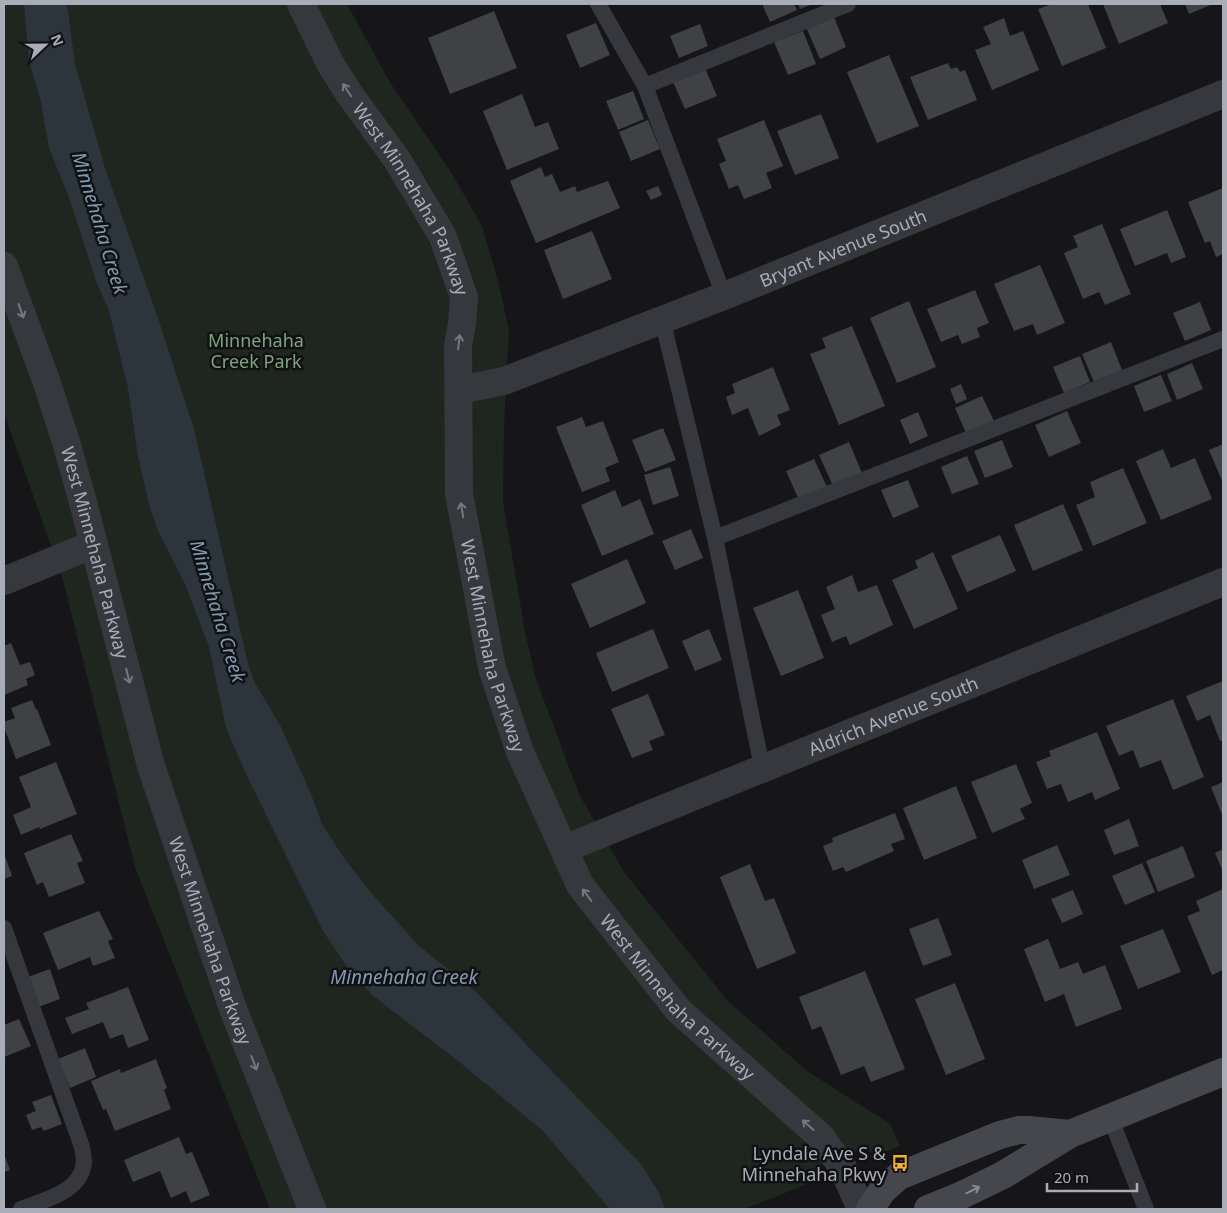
<svg xmlns="http://www.w3.org/2000/svg" width="1227" height="1213" font-family="'Noto Sans',sans-serif">
<rect width="100%" height="100%" fill="#161618"/>
<path fill="#1e261f" d="M4,4h343l42,77 62,91 31,54 16,55 11,49 -5,97 -1,75 22,130 11,47 43,115 45,78 103,128 80,71 83,53 10,22 -20,8 -21,-4 -40,16 -14,19 -60,24h-475l-135,-342 -72,-287 -59,-167z"/>
<path fill="#2c353c" d="M24,4h43l8,60 30,104 53,150 36,111 54,235 7,19 26,44 30,67 11,30 22,34 29,37 45,50 58,47 164,171 18,28 7,18h-55l-68,-79 -85,-70 -85,-65 -26,-30 -23,-34 -77,-157 -20,-46 -17,-81 -24,-63 -27,-53 -9,-27 -11,-48 -10,-68 -19,-77 -13,-30 -26,-81 -21,-52 -8,-46 -12,-41z"/>
<g fill="#404145">
<path d="M762,4h32l3,6 -27,12z"/>
<path d="M798,4h15l-13,5z"/>
<path d="M1052,4h36l18,44 -44,18 -24,-57z"/>
<path d="M1103,4h57l8,19 -49,21z"/>
<path d="M1185,4h28l-24,10z"/>
<path d="M494,11l23,57 -67,26 -22,-56z"/>
<path d="M834,17l12,30 -26,12 -13,-30z"/>
<path d="M1004,18l6,18 13,-5 16,39 -47,20 -17,-40 16,-6 -8,-17z"/>
<path d="M596,23l14,32 -30,13 -14,-33z"/>
<path d="M700,24l8,22 -29,12 -9,-22z"/>
<path d="M803,31l13,33 -28,11 -14,-33z"/>
<path d="M889,55l30,71 -42,17 -30,-71z"/>
<path d="M948,63l3,6 6,-2 3,5 5,-2 12,30 -49,20 -18,-43z"/>
<path d="M705,68l12,28 -32,13 -12,-27z"/>
<path d="M633,91l11,28 -26,11 -12,-29z"/>
<path d="M522,94l13,33 13,-5 11,27 -52,21 -24,-59z"/>
<path d="M821,114l18,44 -44,17 -18,-44z"/>
<path d="M648,120l12,29 -29,12 -12,-29z"/>
<path d="M764,120l19,46 -17,7 6,15 -28,11 -6,-14 -9,4 -10,-25 7,-3 -9,-22z"/>
<path d="M541,167l4,10 7,-3 8,18 15,-6 2,6 31,-11 12,27 -84,35 -26,-62z"/>
<path d="M658,186l4,9 -11,5 -5,-9z"/>
<path d="M1223,188v66l-7,3 -6,-16 -5,2 -17,-41z"/>
<path d="M1167,210l19,47 -15,6 -4,-10 -32,13 -15,-37z"/>
<path d="M1102,224l29,70 -26,11 -6,-13 -16,7 -19,-46 14,-6 -5,-11z"/>
<path d="M592,231l20,48 -49,20 -19,-49z"/>
<path d="M1040,265l25,58 -28,12 -4,-11 -19,7 -20,-47z"/>
<path d="M975,290l14,33 -12,5 3,9 -18,7 -4,-9 -17,7 -14,-33z"/>
<path d="M909,301l27,66 -39,16 -27,-65z"/>
<path d="M1200,302l11,28 -26,11 -12,-28z"/>
<path d="M852,326l33,80 -46,19 -29,-71 16,-6 -4,-10z"/>
<path d="M1111,342l11,28 -28,12 -12,-28z"/>
<path d="M1080,356l10,26 -26,11 -11,-26z"/>
<path d="M1192,363l11,26 -26,11 -10,-26z"/>
<path d="M773,367l17,43 -13,5 4,10 -22,11 -11,-28 -16,7 -6,-18 9,-4 -3,-9z"/>
<path d="M1161,375l11,26 -28,11 -10,-26z"/>
<path d="M961,384l6,15 -11,5 -6,-15z"/>
<path d="M982,396l12,25 -28,12 -11,-25z"/>
<path d="M1067,411l14,32 -32,14 -14,-32z"/>
<path d="M918,412l10,24 -18,8 -10,-24z"/>
<path d="M582,417l4,10 17,-6 16,41 -14,6 5,13 -28,11 -26,-65z"/>
<path d="M663,428l13,32 -31,12 -13,-32z"/>
<path d="M1002,440l11,27 -28,11 -11,-27z"/>
<path d="M849,442l13,31 -29,13 -14,-31z"/>
<path d="M1223,444v39l-14,-33z"/>
<path d="M1163,449l8,19 24,-10 17,41 -51,21 -25,-59z"/>
<path d="M967,456l12,28 -27,10 -11,-27z"/>
<path d="M814,459l13,28 -28,13 -13,-29z"/>
<path d="M670,467l9,29 -26,9 -9,-30z"/>
<path d="M1123,468l24,55 -54,23 -17,-41 19,-8 -5,-15z"/>
<path d="M908,480l11,27 -26,11 -12,-28z"/>
<path d="M615,490l7,17 18,-8 14,35 -52,22 -21,-51z"/>
<path d="M1063,504l20,46 -50,21 -19,-46z"/>
<path d="M691,529l12,29 -28,12 -13,-29z"/>
<path d="M1000,535l16,36 -49,21 -16,-36z"/>
<path d="M933,552l25,57 -44,20 -22,-49 26,-12 -3,-7z"/>
<path d="M627,559l19,44 -56,25 -19,-44z"/>
<path d="M852,575l6,17 19,-7 16,40 -43,20 -4,-9 -14,6 -11,-27 14,-6 -9,-22z"/>
<path d="M798,590l26,68 -43,18 -28,-68z"/>
<path d="M653,629l16,39 -57,24 -16,-39z"/>
<path d="M709,629l13,31 -27,11 -13,-30z"/>
<path d="M11,643l9,22 10,-3 5,13 -9,4 2,6 -24,10v-49z"/>
<path d="M1223,681v59l-3,1 -10,-26 -13,6 -11,-25z"/>
<path d="M648,694l17,41 -16,6 4,9 -21,8 -21,-49z"/>
<path d="M1173,699l31,78 -31,13 -12,-30 -21,8 -7,-18 -14,6 -13,-30z"/>
<path d="M32,700l4,10 1,-1 14,36 -35,14 -12,-32v-5l11,-4 -4,-10z"/>
<path d="M1097,732l23,57 -25,11 -3,-8 -24,10 -7,-18 -14,5 -11,-27 15,-6 -2,-5z"/>
<path d="M56,762l21,52 -37,15 -1,-2 -18,8 -8,-20 18,-8 -12,-30z"/>
<path d="M1016,764l16,39 -12,6 5,10 -33,14 -21,-51z"/>
<path d="M1223,782v35l-12,-30z"/>
<path d="M956,786l21,52 -53,22 -21,-52z"/>
<path d="M895,813l10,26 -14,5 3,7 -48,21 -3,-5 -10,4 -10,-25 10,-4 -1,-4z"/>
<path d="M1129,819l10,27 -25,9 -10,-25z"/>
<path d="M71,834l12,27 -6,2 8,20 -36,14 -6,-15 -6,3 -13,-32z"/>
<path d="M1057,845l13,30 -36,14 -12,-29z"/>
<path d="M1183,846l12,31 -37,15 -12,-31z"/>
<path d="M1223,849v23l-8,-19z"/>
<path d="M4,853l8,23 -8,3z"/>
<path d="M1142,863l13,29 -30,13 -13,-29z"/>
<path d="M750,864l15,37 9,-3 22,55 -39,16 -37,-92z"/>
<path d="M1223,889v81l-11,5 -25,-59 13,-5 -4,-10z"/>
<path d="M1073,890l10,24 -21,9 -11,-24z"/>
<path d="M99,911l14,28 -5,2 7,17 -22,8 -3,-9 -32,13 -15,-37z"/>
<path d="M938,918l14,37 -29,11 -14,-37z"/>
<path d="M1163,929l18,43 -43,17 -18,-43z"/>
<path d="M1048,939l12,30 18,-7 5,12 22,-9 17,44 -46,18 -12,-33 -19,8 -21,-53z"/>
<path d="M50,969l10,30 -22,8 -10,-30z"/>
<path d="M865,971l40,98 -34,13 -7,-16 -23,9 -20,-49 -9,4 -13,-33z"/>
<path d="M955,983l30,76 -39,16 -31,-76z"/>
<path d="M128,987l21,53 -21,8 -5,-14 -13,5 -7,-17 -31,12 -7,-16 24,-9 -3,-6z"/>
<path d="M19,1019l12,27 -27,11v-32z"/>
<path d="M85,1048l11,29 -26,11 -12,-29z"/>
<path d="M156,1059l11,29 -3,2 7,19 -56,22 -9,-22 -3,1 -12,-29 29,-12 1,4z"/>
<path d="M51,1095l11,29 -18,7 -3,-4 -9,3 -6,-15 10,-4 -4,-9z"/>
<path d="M179,1137l7,17 6,-2 18,43 -19,8 -5,-12 -15,7 -11,-27 -27,11 -9,-22z"/>
<path d="M4,1154l6,16 -6,2z"/>
</g>
<g fill="none" stroke-linecap="round" stroke-linejoin="round">
<g stroke="#37383d" stroke-width="16">
<path d="M598,4l47,82 79,210"/>
<path d="M645,86l203,-82"/>
<path d="M662,319l53,219 47,229"/>
<path d="M715,538l508,-199"/>
<path d="M4,928l78,219c1,5 2,11 2,15 -2,30 -40,38 -63,47"/>
<path d="M1110,1117l36,92"/>
</g>
<g stroke="#37383d" stroke-width="28">
<path id="s1" d="M301,4l29,59 18,29 50,69 45,76 21,60 -2,26 -4,23 1,148 33,174 28,84 60,133 98,125 143,127 22,31 18,41"/>
<path id="s2" d="M459,390l45,-9 220,-85 499,-202"/>
<path d="M4,581l90,-37"/>
<path id="s3" d="M564,849l659,-267"/>
</g>
<path stroke="#37383d" stroke-width="28" id="s4" d="M4,266l43,117 20,62 17,61 67,260 82,243 79,200"/>
<g stroke="#45474d" stroke-width="28">
<path d="M870,1209l12,-18 17,-15 101,-41 19,-5h9l42,4"/>
<path d="M928,1209l32,-13 43,-21 67,-41 153,-62"/>
</g>
</g>
<defs><path id="oneway-shaft" d="M-6 0H5M1.5-3L5.5 0L1.5 3" fill="none" stroke-width="1.6" stroke-linecap="round" stroke-linejoin="round" transform="scale(1.25)"/></defs>
<g stroke="#757881">
<use href="#oneway-shaft" transform="translate(347 90) rotate(-123)"/>
<use href="#oneway-shaft" transform="translate(21 311) rotate(70)"/>
<use href="#oneway-shaft" transform="translate(459 342) rotate(-83)"/>
<use href="#oneway-shaft" transform="translate(462 510) rotate(-100)"/>
<use href="#oneway-shaft" transform="translate(128 676) rotate(76)"/>
<use href="#oneway-shaft" transform="translate(587 895) rotate(-126)"/>
<use href="#oneway-shaft" transform="translate(254 1063) rotate(69)"/>
<use href="#oneway-shaft" transform="translate(808 1125) rotate(-138)"/>
</g>
<use stroke="#858993" href="#oneway-shaft" transform="translate(973 1190) rotate(-26)"/>
<defs>
<g id="bus-bare" transform="scale(1.35)"><path d="M-5-6H5V4H4V6H2V4H-2V6H-4V4H-5ZM-3.5-4V0h7V-4ZM-3.5 1.2v1.5H-2V1.2ZM2 1.2v1.5H3.5V1.2Z" fill="#f2b134" stroke="#111113" stroke-width="2.5" paint-order="stroke"/></g>
</defs>
<g fill-rule="evenodd">
<use href="#bus-bare" x="900" y="1163"/>
</g>
<g text-anchor="middle" dominant-baseline="central" stroke-width="5" stroke-linejoin="round" paint-order="stroke">
<g font-size="18" fill="#a8adb8" stroke="#111113">
<text stroke="none"><textPath href="#s1" startOffset="225">West Minnehaha Parkway</textPath></text>
<text stroke="none"><textPath href="#s2" startOffset="410">Bryant Avenue South</textPath></text>
<text stroke="none"><textPath href="#s4" startOffset="301">West Minnehaha Parkway</textPath></text>
<text stroke="none"><textPath href="#s1" startOffset="690">West Minnehaha Parkway</textPath></text>
<text stroke="none"><textPath href="#s3" startOffset="355">Aldrich Avenue South</textPath></text>
<text stroke="none"><textPath href="#s4" startOffset="706">West Minnehaha Parkway</textPath></text>
<text stroke="none"><textPath href="#s1" startOffset="1095">West Minnehaha Parkway</textPath></text>
</g>
<g font-size="18" fill="#7fa381" stroke="#111113">
<text x="256" y="340">Minnehaha<tspan x="256" dy="21">Creek Park</tspan></text>
</g>
<g font-size="18" fill="#a8adb8" stroke="#111113" text-anchor="end">
<text x="886" y="1153">Lyndale Ave S &amp;<tspan x="886" dy="21">Minnehaha Pkwy</tspan></text>
</g>
<g font-size="19" font-style="italic" fill="#7f9bb3" stroke="#111113">
<text transform="translate(100 223) rotate(73)">Minnehaha Creek</text>
<text transform="translate(218 611) rotate(73)">Minnehaha Creek</text>
<text x="404" y="977">Minnehaha Creek</text>
</g>
</g>
<rect width="1227" height="1213" fill="none" stroke="#a8adb8" stroke-width="10"/>
<g transform="translate(45 45) rotate(68)" stroke="#111113" stroke-width="4" paint-order="stroke">
<path d="M0-4L9 19L0 12L-9 19Z" fill="#a8adb8"/>
<text y="-8" font-size="14" font-weight="bold" text-anchor="middle" fill="#a8adb8">N</text>
</g>
<path d="M1047 1183v8h90v-8" fill="none" stroke="#a8adb8" stroke-width="2.5"/>
<text x="1054" y="1183" font-size="15" fill="#a8adb8" stroke="#111113" stroke-width="4" paint-order="stroke">20 m</text>
</svg>
